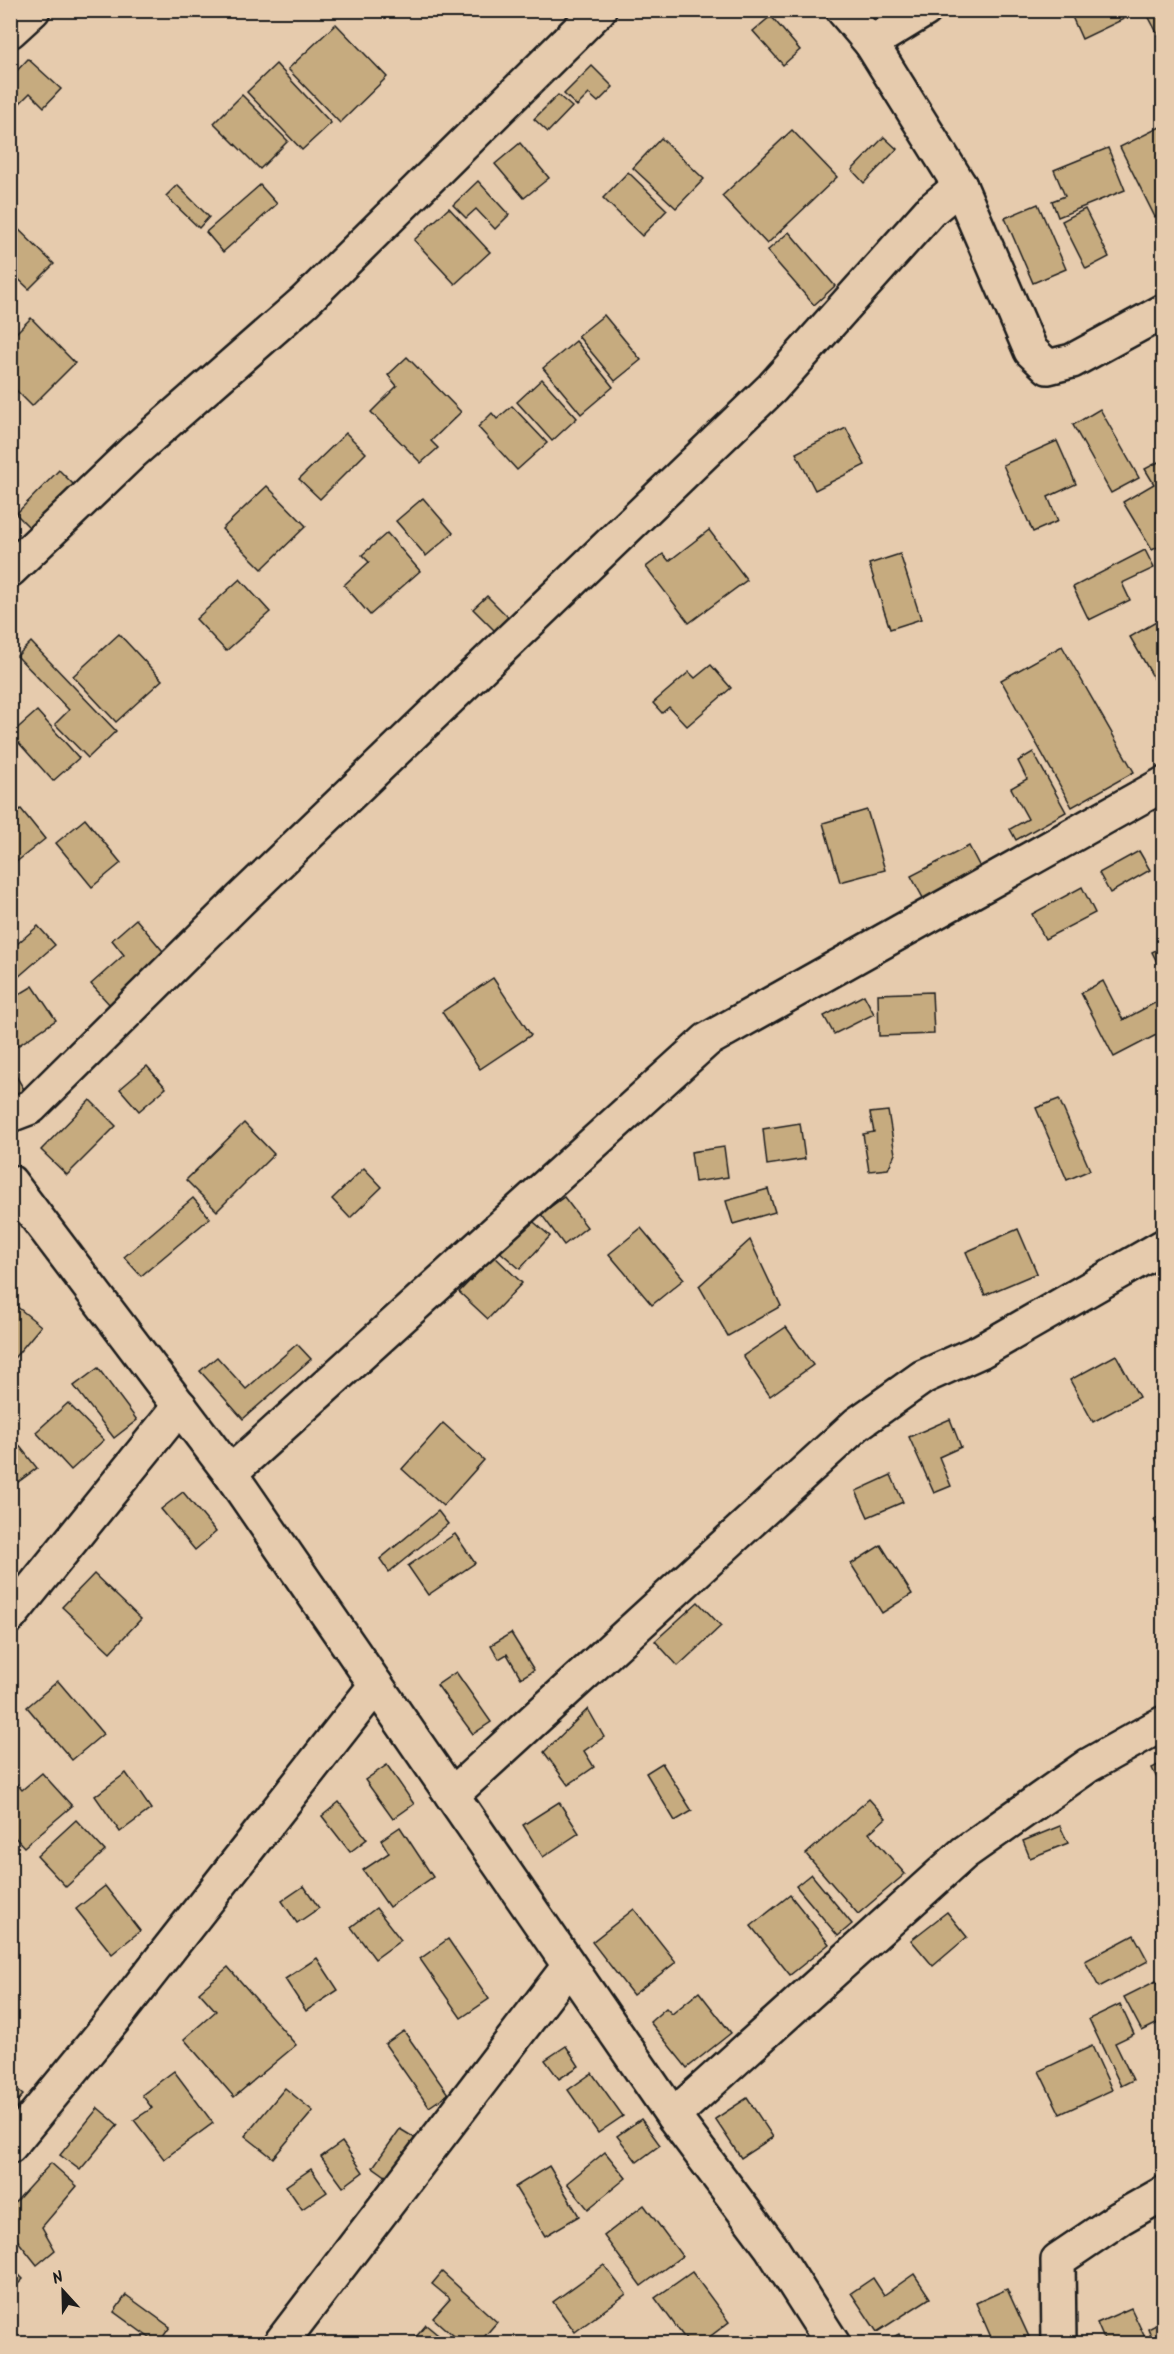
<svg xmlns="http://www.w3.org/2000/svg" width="1174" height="2354" font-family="Kalam,sans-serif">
<rect width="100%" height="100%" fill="#e6cbad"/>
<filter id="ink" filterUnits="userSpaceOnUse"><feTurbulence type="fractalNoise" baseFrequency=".0167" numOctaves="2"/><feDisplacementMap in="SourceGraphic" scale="12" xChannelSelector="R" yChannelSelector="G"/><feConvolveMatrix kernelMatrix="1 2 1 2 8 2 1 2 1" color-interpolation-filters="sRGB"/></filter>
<g filter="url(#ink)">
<g fill="#c6ab7f" stroke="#1c1c1c" stroke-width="1.5">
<path d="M1069,10h58l3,6 -48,23z"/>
<path d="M1145,10h19v36z"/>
<path d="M771,16l29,34 -17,15 -30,-34z"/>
<path d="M336,24l51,53 -47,46 -52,-54z"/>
<path d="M28,59l33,30 -17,18 -14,-14 -20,20v-35z"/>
<path d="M276,64l55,59 -29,27 -55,-58z"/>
<path d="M592,66l21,21 -15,15 -9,-8 -12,12 -13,-12z"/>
<path d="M242,95l46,46 -28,28 -46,-46z"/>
<path d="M558,95l14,12 -24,25 -14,-13z"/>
<path d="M1164,125v88l-9,4 -35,-70z"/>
<path d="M792,130l45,47 -70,67 -45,-48z"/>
<path d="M884,137l13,12 -33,34 -12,-13z"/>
<path d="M661,138l43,41 -28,29 -43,-40z"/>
<path d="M520,143l29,35 -25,20 -29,-34z"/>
<path d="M1108,148l17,42 -67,27 -6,-16 13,-5 -11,-26z"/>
<path d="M628,172l39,38 -25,26 -39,-38z"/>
<path d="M478,181l31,34 -14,14 -19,-20 -10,9 -13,-13z"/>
<path d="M177,185l32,32 -10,11 -33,-32z"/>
<path d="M260,185l17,19 -54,48 -17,-20z"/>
<path d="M1038,204l28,65 -33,14 -28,-65z"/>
<path d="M449,208l41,44 -35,32 -41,-44z"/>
<path d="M1085,209l24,48 -23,12 -24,-48z"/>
<path d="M10,221l44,43 -25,25 -19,-18z"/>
<path d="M789,232l46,54 -21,19 -47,-54z"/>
<path d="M604,315l37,45 -26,21 -37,-45z"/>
<path d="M31,318l44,45 -43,43 -22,-22v-45z"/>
<path d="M576,341l37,46 -32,27 -38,-46z"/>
<path d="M407,357l54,55 -30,29 7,7 -17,15 -50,-51 26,-26 -9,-11z"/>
<path d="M542,379l35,39 -25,23 -35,-39z"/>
<path d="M512,406l35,37 -30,27 -39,-43 14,-14 5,6z"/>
<path d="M1100,409l39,69 -28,15 -38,-68z"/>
<path d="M846,428l19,37 -50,25 -19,-37z"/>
<path d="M346,433l20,20 -46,46 -21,-20z"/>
<path d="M1057,441l19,43 -28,13 10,24 -25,11 -30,-67z"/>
<path d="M1164,459v85l-12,6 -29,-48 31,-18 -9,-15z"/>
<path d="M59,470l17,17 -43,44 -17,-17z"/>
<path d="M267,486l39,40 -44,43 -40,-40z"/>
<path d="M423,498l30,35 -27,23 -30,-35z"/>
<path d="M709,530l38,50 -58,43 -43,-56 17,-13 6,7z"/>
<path d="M387,533l33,38 -50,44 -26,-30 25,-23 -7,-7z"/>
<path d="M1145,550l9,18 -32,15 8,17 -41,20 -16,-33z"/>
<path d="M900,554l21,65 -31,10 -21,-65z"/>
<path d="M240,579l30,33 -44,39 -30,-32z"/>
<path d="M487,596l25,25 -14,13 -25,-25z"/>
<path d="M1156,622l8,14v49l-5,2 -29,-50z"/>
<path d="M119,634l43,46 -46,42 -43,-46z"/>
<path d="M31,642l85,89 -28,27 -33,-34 14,-14 -52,-54z"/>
<path d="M1062,646l72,126 -62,35 -71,-127z"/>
<path d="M711,665l20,23 -44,38 -18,-19 -7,6 -9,-10 36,-31 6,6z"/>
<path d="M37,711l42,47 -26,23 -42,-47z"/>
<path d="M1033,752l33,60 -50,28 -6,-11 18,-10 -17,-31 16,-9 -9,-18z"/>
<path d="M21,809l24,30 -35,28v-50z"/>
<path d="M867,810l18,60 -45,12 -17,-59z"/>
<path d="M85,819l36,44 -29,24 -36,-44z"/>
<path d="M969,846l15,29 -57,30 -16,-29z"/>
<path d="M1139,851l11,19 -40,23 -11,-20z"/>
<path d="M1082,887l13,26 -50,26 -13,-25z"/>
<path d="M136,919l31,37 -57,49 -19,-21 33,-29 -12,-15z"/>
<path d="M38,926l17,19 -38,33 -7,-8v-20z"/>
<path d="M1164,946v30l-12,-24z"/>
<path d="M493,978l38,57 -51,34 -38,-57z"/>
<path d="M1103,981l20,39 41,-22v33l-50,26 -33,-64z"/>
<path d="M33,986l23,34 -46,31v-51z"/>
<path d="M932,992l2,42 -55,2 -1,-42z"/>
<path d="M864,995l10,19 -40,20 -10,-18z"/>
<path d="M10,1066l18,30 -18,9z"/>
<path d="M147,1066l19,22 -27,23 -19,-22z"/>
<path d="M1059,1099l31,71 -23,10 -31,-72z"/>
<path d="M90,1100l26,26 -49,49 -26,-25z"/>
<path d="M888,1111l7,43 -7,15 -19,2 -6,-37 11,-2 -4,-19z"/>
<path d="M244,1123l30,31 -57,57 -31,-31z"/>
<path d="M800,1123l5,36 -38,6 -4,-36z"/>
<path d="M724,1147l4,30 -33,5 -4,-30z"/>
<path d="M364,1168l18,19 -32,31 -18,-19z"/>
<path d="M768,1189l7,23 -42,12 -7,-23z"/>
<path d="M564,1197l23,30 -23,18 -23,-31z"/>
<path d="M193,1198l17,20 -69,58 -17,-19z"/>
<path d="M528,1217l22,19 -30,33 -22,-19z"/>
<path d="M641,1228l43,51 -32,26 -43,-51z"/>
<path d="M1018,1229l19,44 -52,22 -19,-43z"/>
<path d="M750,1240l31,66 -53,30 -29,-50z"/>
<path d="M494,1256l28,27 -34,36 -29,-27z"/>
<path d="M10,1301l31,25 -31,37z"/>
<path d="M786,1327l27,38 -43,31 -27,-40z"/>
<path d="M297,1344l14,15 -68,60 -43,-48 17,-14 29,32z"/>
<path d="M1116,1355l23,42 -46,25 -23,-42z"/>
<path d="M98,1368l39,52 -23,18 -40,-52z"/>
<path d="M68,1403l36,37 -33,30 -35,-38z"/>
<path d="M950,1419l11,28 -22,10 12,29 -17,7 -25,-56z"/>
<path d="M443,1423l41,37 -41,46 -41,-37z"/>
<path d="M10,1434l27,34 -27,20z"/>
<path d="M891,1475l12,27 -35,15 -12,-26z"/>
<path d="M183,1492l33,40 -21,18 -34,-41z"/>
<path d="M438,1511l10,13 -59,48 -9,-13z"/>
<path d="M1164,1514v22l-10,-16z"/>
<path d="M455,1534l20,29 -47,32 -20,-29z"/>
<path d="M881,1545l31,49 -30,19 -31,-49z"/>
<path d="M94,1574l47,45 -31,33 -48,-45z"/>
<path d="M698,1602l23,24 -43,40 -23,-25z"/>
<path d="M511,1633l23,37 -13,8 -14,-24 -8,5 -8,-14z"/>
<path d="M456,1672l35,50 -18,12 -36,-49z"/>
<path d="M58,1681l45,53 -31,26 -45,-53z"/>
<path d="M588,1709l16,28 -20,14 10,16 -26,18 -24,-33z"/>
<path d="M1164,1762v30l-12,-24z"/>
<path d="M662,1763l30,48 -17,10 -29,-48z"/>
<path d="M387,1765l27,39 -21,15 -28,-39z"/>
<path d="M42,1773l30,33 -48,41 -14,-15v-43l7,-5 5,6z"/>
<path d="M126,1773l25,36 -31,23 -25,-36z"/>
<path d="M869,1799l17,19 -17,15 36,41 -47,40 -52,-60z"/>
<path d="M339,1802l28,37 -17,13 -28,-36z"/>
<path d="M559,1802l20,31 -36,24 -20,-32z"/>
<path d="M76,1820l29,31 -39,36 -29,-31z"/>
<path d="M1060,1826l8,17 -38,15 -7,-17z"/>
<path d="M400,1827l33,50 -44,30 -26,-37 26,-17 -8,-13z"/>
<path d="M811,1874l41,50 -14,12 -42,-50z"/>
<path d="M105,1886l35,45 -28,23 -36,-45z"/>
<path d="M304,1886l15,22 -22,15 -15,-22z"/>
<path d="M790,1895l39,49 -39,31 -39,-49z"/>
<path d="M376,1908l25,32 -26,19 -24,-32z"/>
<path d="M634,1909l42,53 -43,33 -41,-53z"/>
<path d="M947,1912l20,25 -34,29 -22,-26z"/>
<path d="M1134,1935l14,26 -49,26 -14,-26z"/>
<path d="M448,1939l41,60 -28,19 -41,-59z"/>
<path d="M317,1958l21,32 -32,21 -21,-32z"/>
<path d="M228,1967l68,78 -62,52 -50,-58 32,-28 -17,-19z"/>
<path d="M1156,1981l8,14v25l-22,11 -18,-34z"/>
<path d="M699,1992l32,41 -44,35 -37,-46 16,-14 6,6z"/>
<path d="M1120,2004l14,30 -19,9 18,37 -12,6 -32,-67z"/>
<path d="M404,2031l44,63 -19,13 -44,-63z"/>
<path d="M566,2046l13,20 -20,13 -14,-19z"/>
<path d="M1092,2046l20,44 -52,24 -21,-43z"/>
<path d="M174,2071l39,52 -49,36 -30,-39 18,-12 -10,-13z"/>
<path d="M592,2073l31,43 -25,17 -30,-43z"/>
<path d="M10,2084l13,11 -13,14z"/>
<path d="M285,2088l28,23 -40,47 -28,-22z"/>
<path d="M747,2098l26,39 -32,21 -26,-39z"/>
<path d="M98,2108l20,17 -38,45 -20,-15z"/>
<path d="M641,2119l19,26 -23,17 -20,-26z"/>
<path d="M400,2129l15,9 -28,39 -14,-10z"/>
<path d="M342,2142l21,30 -20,15 -22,-30z"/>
<path d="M605,2152l21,26 -38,31 -21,-26z"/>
<path d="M51,2163l26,23 -35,41 13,23 -18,15 -27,-34v-23z"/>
<path d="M549,2166l30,50 -34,20 -30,-49z"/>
<path d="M311,2169l16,23 -25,17 -16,-23z"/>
<path d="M644,2205l38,51 -41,30 -37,-50z"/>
<path d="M604,2265l22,29 -51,38 -22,-30z"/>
<path d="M10,2266l13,13 -13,13z"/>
<path d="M442,2272l55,50 -19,22h-16l-29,-26 17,-19 -18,-15z"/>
<path d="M692,2272l37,50 -29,22h-11l-34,-46z"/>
<path d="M914,2274l16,24 -53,34 -26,-39 22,-15 11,17z"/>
<path d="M1007,2289l22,48 -15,7h-20l-18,-41z"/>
<path d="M126,2295l44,32 -12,17 -44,-32z"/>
<path d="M1131,2308l17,36h-42l-9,-21z"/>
<path d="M1164,2321v23h-10l-6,-15z"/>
<path d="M426,2325l23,19h-39z"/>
<path d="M754,2334l7,10h-21z"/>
<path d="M899,2334l5,10h-22v-1z"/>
</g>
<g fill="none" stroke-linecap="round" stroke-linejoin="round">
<g stroke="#1c1c1c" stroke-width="38">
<g id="street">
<path d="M10,31l23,-21"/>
<path d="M871,43l89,143 71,165 17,16 24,-6 92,-50"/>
<path d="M10,570l123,-118 172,-151 294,-291"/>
<path d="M10,1115l21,-8 210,-208 531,-511 158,-177 30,-25"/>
<path d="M10,1182l220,291 443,643"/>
<path d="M230,1473l477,-433 457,-256"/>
<path d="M10,1616l170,-210"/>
<path d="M452,1795l405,-371 66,-47 58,-26 183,-105"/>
<path d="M10,2146l105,-128 261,-333"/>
<path d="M280,2344l289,-378"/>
<path d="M833,2344l-62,-97 -98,-131 291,-263 125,-88 75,-42"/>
<path d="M1059,2344l-1,-84 62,-42 44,-25"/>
</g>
</g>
<g stroke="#1c1c1c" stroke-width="38">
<path id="secondary" d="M843,10l28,33 54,-33"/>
</g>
<use href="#street" stroke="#e6cbad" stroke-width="33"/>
<use href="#secondary" stroke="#e6cbad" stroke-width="33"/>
</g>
</g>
<rect width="1174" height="2354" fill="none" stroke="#e6cbad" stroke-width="36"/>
<rect x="18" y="18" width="1138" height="2318" fill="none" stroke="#1c1c1c" stroke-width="2" filter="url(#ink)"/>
<g transform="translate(63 2291) rotate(338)" stroke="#e6cbad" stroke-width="4.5" paint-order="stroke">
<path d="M0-4.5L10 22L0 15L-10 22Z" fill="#1c1c1c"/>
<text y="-9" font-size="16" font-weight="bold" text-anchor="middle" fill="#1c1c1c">N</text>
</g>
</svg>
